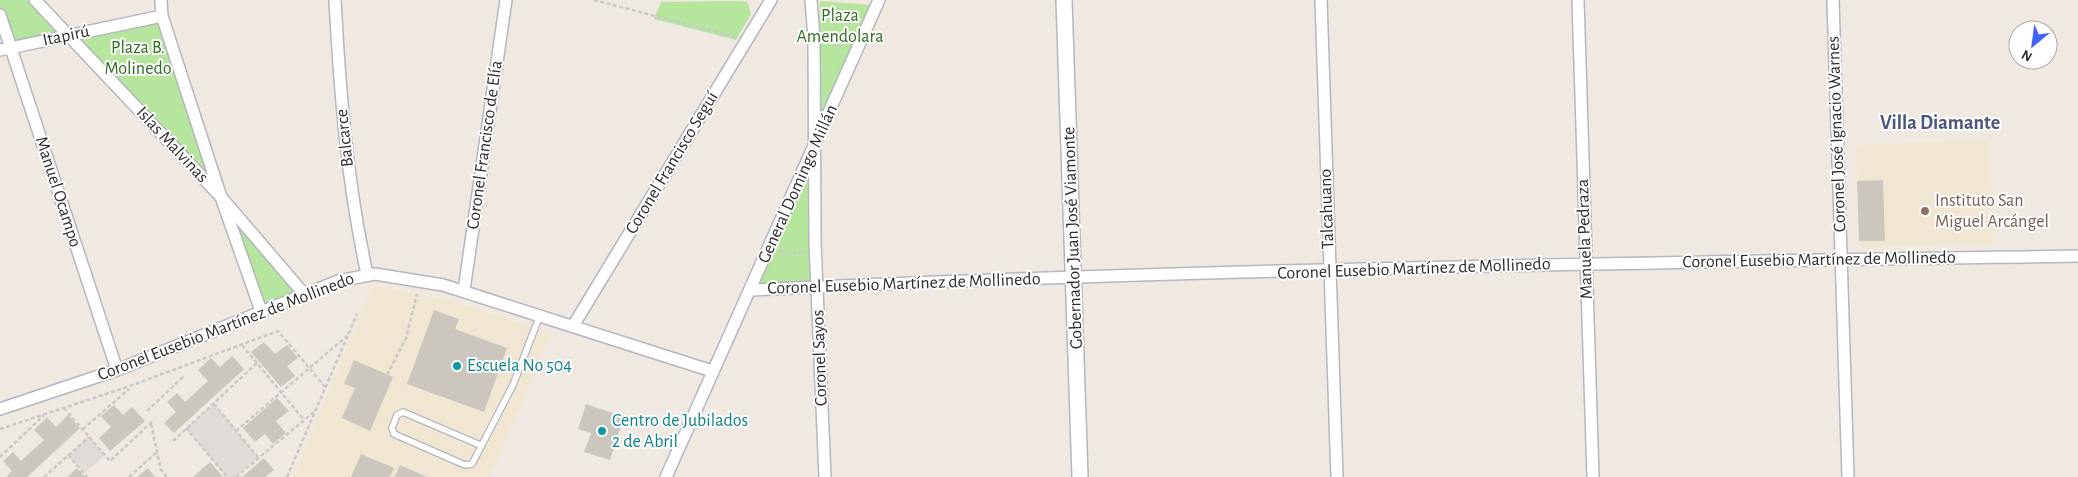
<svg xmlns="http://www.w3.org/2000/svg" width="2078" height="477" font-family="'Alegreya Sans',sans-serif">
<rect width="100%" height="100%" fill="#efe9e1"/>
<g fill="#f0e6d1">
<path d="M1989,140l5,103 -134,5 -4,-103z"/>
<path d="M373,285l93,20 85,29 -61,143h-197z"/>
</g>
<g fill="#b6e59e">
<path d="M0,0h35l34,36 93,-20 59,181 83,97 -43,17 -40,-114 -152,-161 -59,12 -10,-33z"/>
<path d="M742,1l6,2 3,11 -15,26 -82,-21 7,-17z"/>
<path d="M820,1l52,4 -58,142 3,140 -66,3 63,-143z"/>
</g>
<g fill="#dfdcd8">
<path d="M214,404l44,53 -23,20h-8l-41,-49z"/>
<path d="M89,437l16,18 -21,18 -16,-18z"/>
</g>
<g fill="#cbc7bf">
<path d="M1883,180l2,61h-26l-2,-60z"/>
<path d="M434,310l25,9 -4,10 52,19 -23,64 -77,-28z"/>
<path d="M264,342l11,12 12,-9 11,13 -11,8 8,10 -14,11 -30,-35z"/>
<path d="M232,356l12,13 -70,64 -10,-10 12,-11 -9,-10 10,-9 8,9 23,-21 -10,-11 13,-12 9,9z"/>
<path d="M354,360l39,17 -23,54 -28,-13 13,-30 -11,-4z"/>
<path d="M277,398l12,13 -13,10 10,12 -13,11 -8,-10 -10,8 -12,-14z"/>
<path d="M586,404l38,13 -14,43 -26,-8 7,-19 -13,-4z"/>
<path d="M114,405l9,10 9,-8 13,14 -35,30 -11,-13 12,-11 -10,-11z"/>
<path d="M68,415l12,13 -53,49h-21l6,-6 -9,-10 10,-9 8,9 23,-21 -10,-10 13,-13 9,10z"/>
<path d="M361,454l33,14 -4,9h-39z"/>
<path d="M264,458l10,12 -9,7h-23z"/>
<path d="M210,462l13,15h-30z"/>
<path d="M400,465l27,12h-32z"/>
<path d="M77,468l8,9h-18z"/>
<path d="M148,468l7,9h-18z"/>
</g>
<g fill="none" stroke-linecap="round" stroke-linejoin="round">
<g stroke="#b4b7c1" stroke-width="8">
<path id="service" d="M480,445l-77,-33 -6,3 -5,13 2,6 71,31 7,-1 41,-79 27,-70"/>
</g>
<g stroke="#b4b7c1" stroke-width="14">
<g id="minor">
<path d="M35,0l186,197 83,97"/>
<path d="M161,0l1,16 59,181 40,114"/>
<path d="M335,0c5,94 12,182 32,274"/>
<path d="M811,0l3,38 1,205 10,234"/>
<path d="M1321,0l16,477"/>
<path d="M1578,0l15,477"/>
<path d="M1833,0l15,477"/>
<path d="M0,15l117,355"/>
<path d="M0,50l162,-34"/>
<path d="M464,290l42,-290"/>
<path d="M751,290c442,-21 885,-27 1327,-34"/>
<path d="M573,326l198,-326"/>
<path d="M0,409l117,-39 221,-89 37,-7 68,11 269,86"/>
<path d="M666,477l213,-477"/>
</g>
</g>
<g stroke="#b4b7c1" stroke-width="18">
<path id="tertiary" d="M1064,0l16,477"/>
</g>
<g stroke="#c9c9c9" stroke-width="2.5" stroke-dasharray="4 2.5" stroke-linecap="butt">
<path d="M594,0l141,37"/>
<path d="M826,41l12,4 4,5"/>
<path d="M780,251l19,3 5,-3"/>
<path d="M242,345l62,75"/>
<path d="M387,375l19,-37 11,-44"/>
<path d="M214,404l44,53"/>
<path d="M64,408l46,53 44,-41"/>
<path d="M147,411l37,-35"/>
<path d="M151,424l10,46 6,7"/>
<path d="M186,428l41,49"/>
<path d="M0,429l127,-42 151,-56 48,57"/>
<path d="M83,429l46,-40"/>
<path d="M236,431l111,-95"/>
<path d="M173,441l84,-78"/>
<path d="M68,455l19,22"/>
<path d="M0,457l44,-42"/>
<path d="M44,477l45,-40"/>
<path d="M129,477l27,-24"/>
<path d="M236,477l79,-66"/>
<path d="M287,477l70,-163"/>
</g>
<use href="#service" stroke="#fff" stroke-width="5.5"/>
<use href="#minor" stroke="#fff" stroke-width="11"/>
<use href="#tertiary" stroke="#fff" stroke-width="15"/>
</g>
<circle fill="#8d6e63" stroke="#fff" stroke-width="2" cx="1925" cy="211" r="5"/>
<g fill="#0f9aa8" stroke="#fff" stroke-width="2">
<circle cx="457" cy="366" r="5"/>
<circle cx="602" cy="431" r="5"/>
</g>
<g text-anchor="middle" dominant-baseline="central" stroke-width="4" stroke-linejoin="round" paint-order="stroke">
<g font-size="18" fill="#2c6e1b" stroke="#fff">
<text x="840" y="16">Plaza<tspan x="840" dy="21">Amendolara</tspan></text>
<text x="138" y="48">Plaza B.<tspan x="138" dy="21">Molinedo</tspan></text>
</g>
<g font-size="18" fill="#2e2e2e" stroke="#fff">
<text transform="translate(66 36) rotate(-12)">Itapirú</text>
<text transform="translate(1837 134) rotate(-92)">Coronel José Ignacio Warnes</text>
<text transform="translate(345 138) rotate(-96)">Balcarce</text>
<text transform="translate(172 145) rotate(47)">Islas Malvinas</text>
<text transform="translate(485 145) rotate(-82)">Coronel Francisco de Elía</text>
<text transform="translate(672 163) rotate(-59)">Coronel Francisco Seguí</text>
<text transform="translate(798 184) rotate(-66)">General Domingo Millán</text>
<text transform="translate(58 192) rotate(72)">Manuel Ocampo</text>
<text transform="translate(1327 209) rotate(-92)">Talcahuano</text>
<text transform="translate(1073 238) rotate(-92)">Gobernador Juan José Viamonte</text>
<text transform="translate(1585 239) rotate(-92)">Manuela Pedraza</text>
<text transform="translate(1819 260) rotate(-1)">Coronel Eusebio Martínez de Mollinedo</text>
<text transform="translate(1414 269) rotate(-2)">Coronel Eusebio Martínez de Mollinedo</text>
<text transform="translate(904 284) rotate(-2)">Coronel Eusebio Martínez de Mollinedo</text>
<text transform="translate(226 327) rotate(-21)">Coronel Eusebio Martínez de Mollinedo</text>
<text transform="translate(820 358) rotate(-92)">Coronel Sayos</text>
</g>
<g font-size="18" fill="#785e54" stroke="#fff" text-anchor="start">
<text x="1935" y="201">Instituto San<tspan x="1935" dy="21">Miguel Arcángel</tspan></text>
</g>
<g font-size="18" fill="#0d838f" stroke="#fff" text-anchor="start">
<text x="467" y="366">Escuela No 504</text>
<text x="612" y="421">Centro de Jubilados<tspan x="612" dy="21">2 de Abril</tspan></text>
</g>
<g font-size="20" font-weight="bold" fill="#4d5680" stroke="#fff">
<text x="1940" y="123">Villa Diamante</text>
</g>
</g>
<g transform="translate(2033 45) rotate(209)"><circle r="24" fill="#ffffff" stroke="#ababab"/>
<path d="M0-4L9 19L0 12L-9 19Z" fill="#4264fb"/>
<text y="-8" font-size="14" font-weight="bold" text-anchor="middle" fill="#2e2e2e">N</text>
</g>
</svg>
